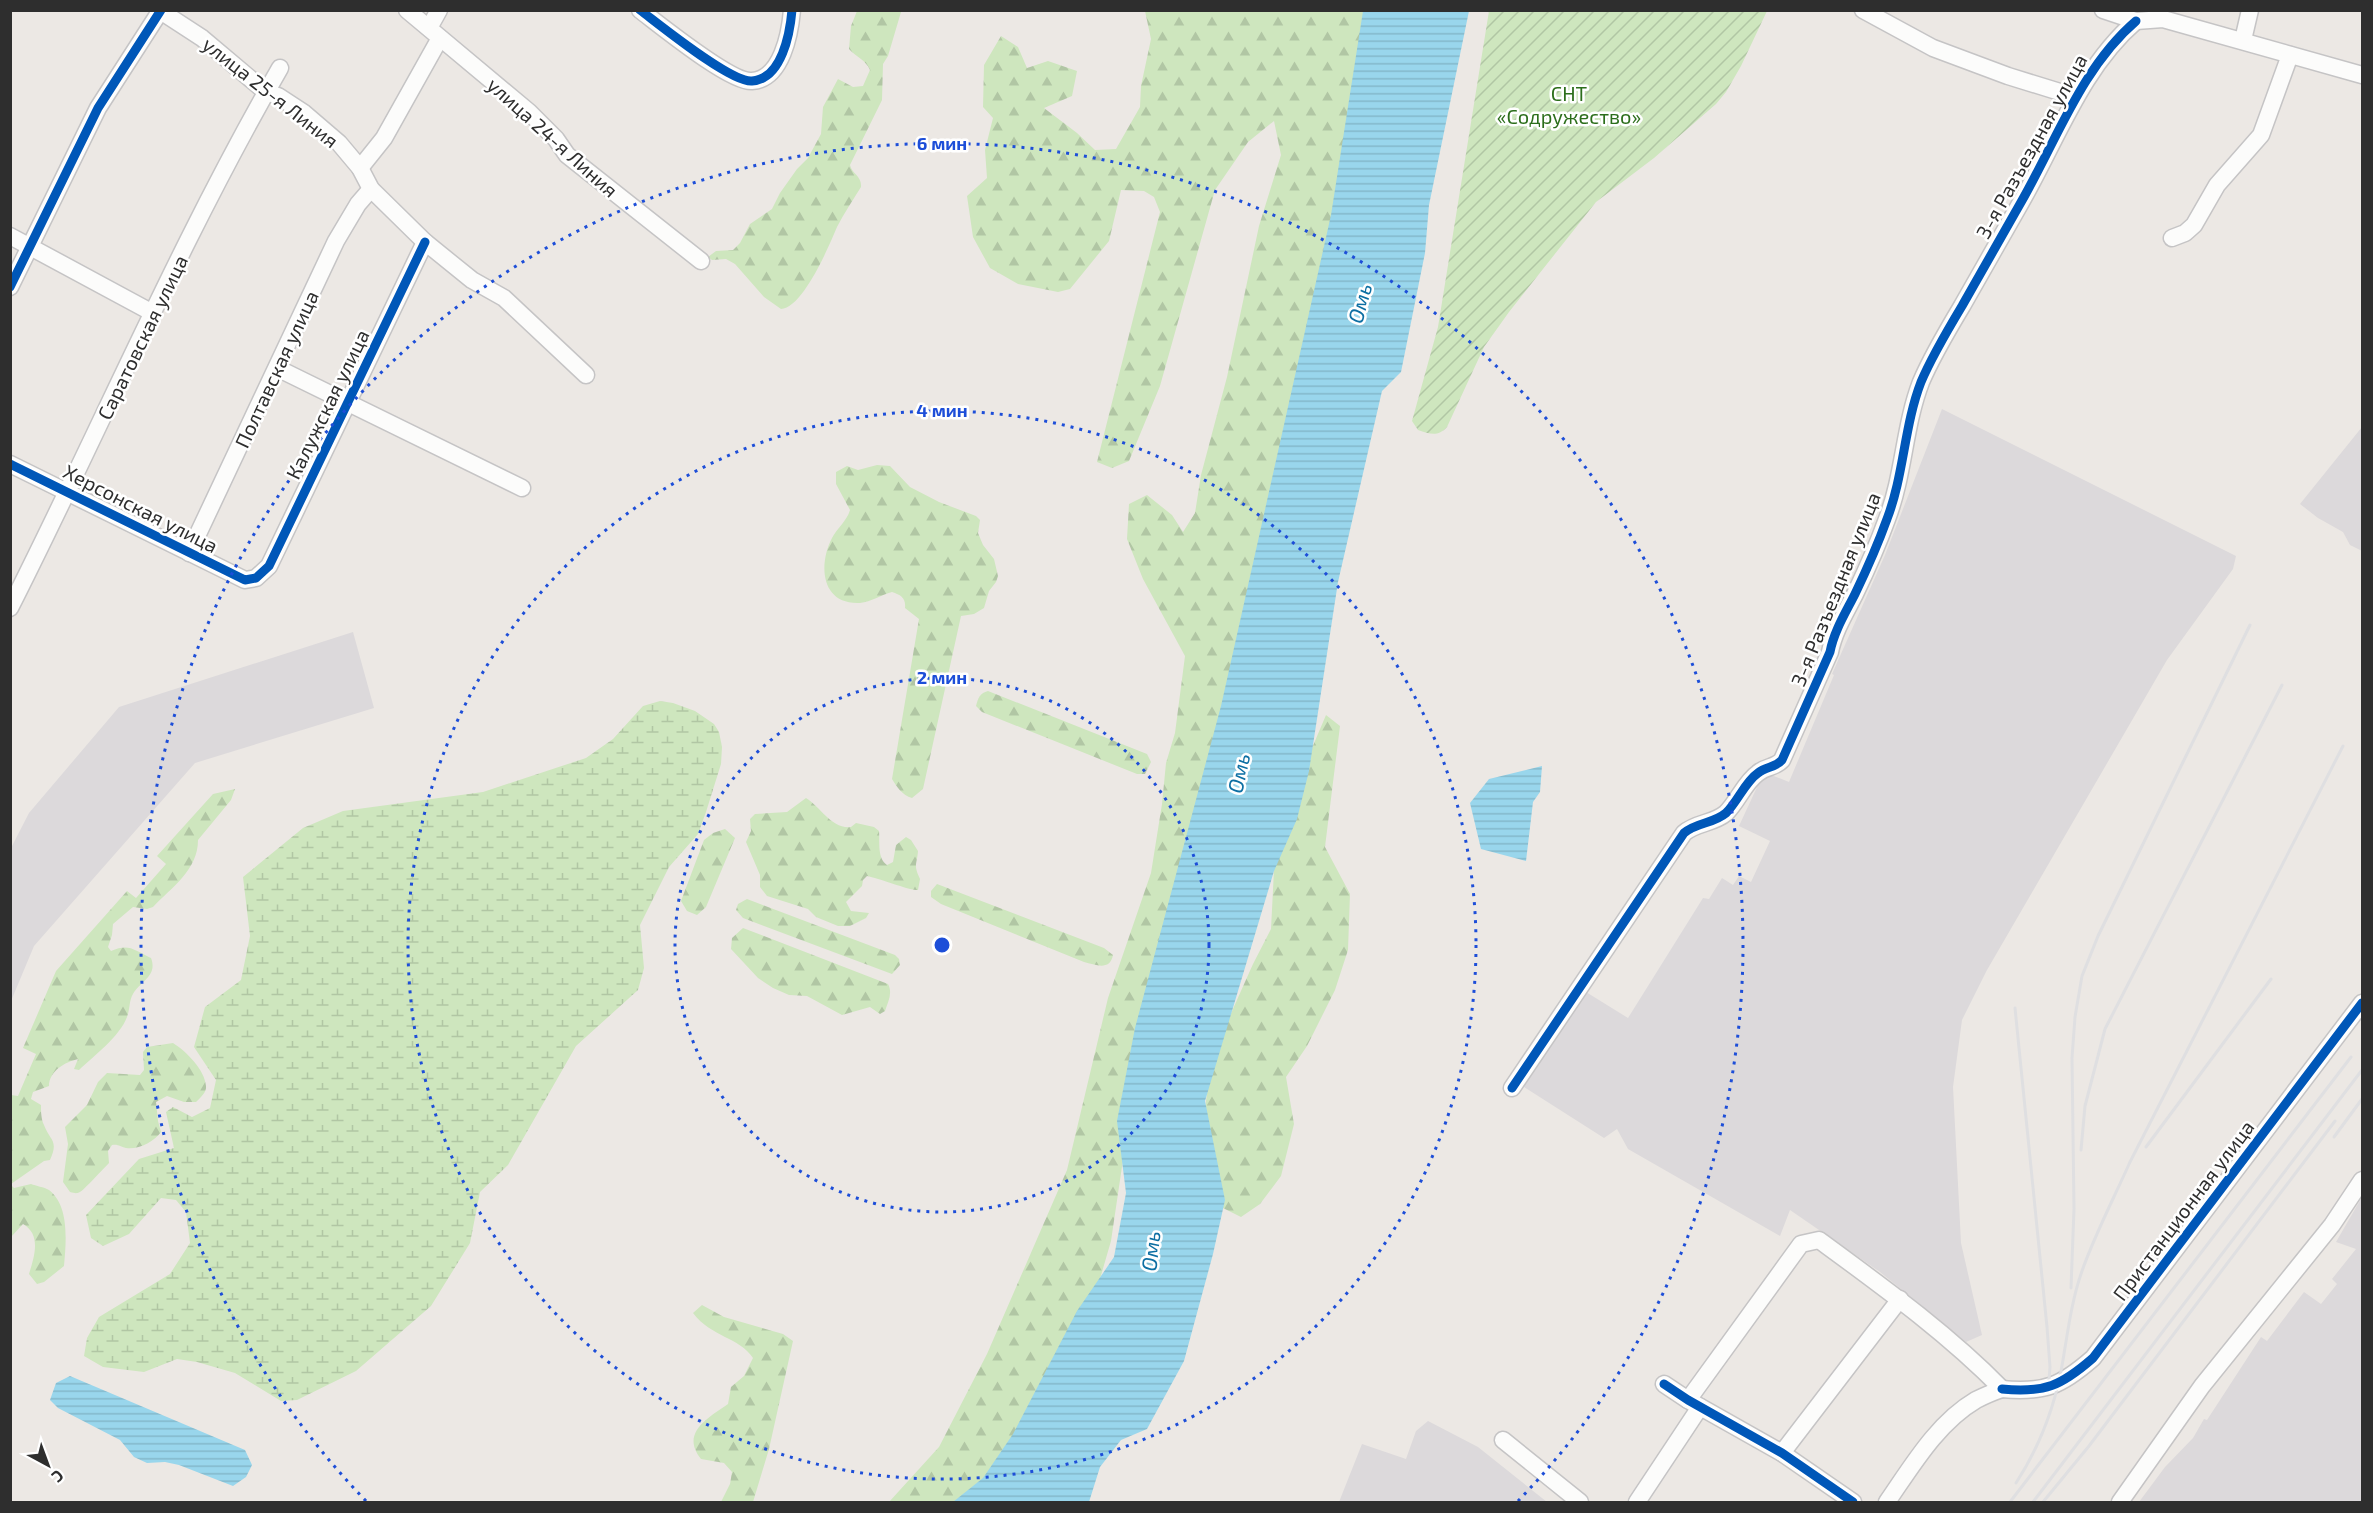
<svg xmlns="http://www.w3.org/2000/svg" width="2373" height="1513" font-family="'Exo 2',sans-serif">
<defs>
<pattern id="forest-firs" width="22" height="20" patternUnits="userSpaceOnUse" patternTransform="scale(1.5)"><rect width="22" height="20" fill="#cee6be"/><path d="M5 1l3.5 6h-7zM16 11l3.5 6h-7z" fill="#b1c6a4"/></pattern>
<pattern id="wetland-marsh" width="20" height="14" patternUnits="userSpaceOnUse" patternTransform="scale(1.5)"><rect width="20" height="14" fill="#cee6be"/><path d="M1 5h8M5 5V1M11 12h8M15 12V8" fill="none" stroke="#b1c6a4"/></pattern>
<pattern id="garden-furrows" width="10" height="10" patternUnits="userSpaceOnUse" patternTransform="scale(1.5)"><rect width="10" height="10" fill="#cee6be"/><path d="M-1 1l2-2M0 10L10 0M9 11l2-2" fill="none" stroke="#b1c6a4"/></pattern>
<pattern id="water-rules" width="6" height="5" patternUnits="userSpaceOnUse" patternTransform="scale(1.5)"><rect width="6" height="5" fill="#99d6ec"/><path d="M0 2.5h6" fill="none" stroke="#84b8cb"/></pattern>
</defs>
<rect width="100%" height="100%" fill="#ece8e4"/>
<g fill="#dcd9db">
<path d="M1942,409l294,147 -3,13 -66,91 -180,310 -25,50 -9,67 8,156 21,92 -16,7 -86,-70 -90,-62 -10,26 -152,-87 -11,-20 -13,9 -83,-53 65,-93 42,26 75,-120 6,1 13,-21 11,7 6,-9 12,6 19,-41 -31,-15 25,-54 25,10 45,-107 -2,-1 53,-119z"/>
<path d="M2362,427v124l-12,-6 -7,-13 -25,-14 -18,-14z"/>
<path d="M353,632l21,76 -179,55 -161,183 -23,55v-153l18,-35 90,-106z"/>
<path d="M2362,1197v305h-223l26,-35 28,-29 11,-19 3,1 54,-83 6,4 37,-49 17,12 16,-20 -5,-5 24,-30 -20,-7z"/>
<path d="M1428,1421l50,26 69,55h-208l23,-58 44,15 10,-28z"/>
</g>
<g fill="url(#forest-firs)">
<path d="M857,11l44,1 -13,44 -5,8 -1,36 -32,65c2,9 12,11 11,22 -8,13 -17,26 -24,40 -8,19 -34,81 -56,82l-17,-12 -29,-33 -9,-5 -14,1 -4,-3 8,-6 17,-1 7,-7 10,-19 22,-15 8,-16 17,-24 11,-11 13,-24 2,-27 15,-28 15,8 10,-1 7,-16c-4,-10 -14,-13 -21,-21l2,-23z"/>
<path d="M1145,11h238l-250,1081 -22,149 -18,62 -98,171 -31,28h-75l50,-55 48,-93 80,-184 41,-172 43,-125 11,-69 4,-41 9,-30 10,-77 -42,-77 -16,-40 2,-35 18,-9 25,20 11,17 12,-19 6,-38 26,-98 32,-151 22,-71 -7,-34 -26,21 -33,48 -55,196 -31,75 -17,7 -15,-6 63,-250 -6,-15 -10,-6 -23,-1 -12,51 -39,48 -12,3 -40,-8 -28,-16 -17,-31 -6,-41 20,-18 -2,-28 8,-32 -10,-11 1,-42 17,-29 17,11 9,21 21,-7 29,10 -5,25 -28,12 33,25 18,17 21,-1 24,-42 1,-21 10,-47z"/>
<path d="M877,465l13,1 20,21 29,15 37,14 4,4 -2,13 5,12 11,14 4,17 -2,6 -7,9 -5,17 -10,6 -13,2 -38,173 -11,9c-10,-3 -15,-11 -20,-19l27,-160 -14,-11c1,-10 -4,-13 -13,-16 -11,3 -21,10 -32,11 -39,2 -42,-38 -28,-65 5,-10 15,-17 18,-28l-14,-26v-12l11,-6 11,4z"/>
<path d="M988,691l159,63 4,8 -6,12h-8l-155,-62 -6,-6c2,-8 4,-13 12,-15z"/>
<path d="M1326,715l14,11 -15,121 25,47 -2,56 -13,40 -28,56 -21,31 8,47 -13,52 -21,28 -19,13 -24,-12 -16,-67 11,-82 41,-92 18,-35 4,-79 18,-57z"/>
<path d="M235,789l-4,11 -33,40c0,30 -26,47 -45,67l-6,2 -14,-2 -20,17 -1,11 -4,12 3,4c18,-8 23,-1 40,7 7,18 -11,23 -18,36 -4,6 -3,16 -6,23 -7,19 -33,39 -48,53l-5,-1 4,-10c-13,3 -29,12 -29,27l-16,6 -2,7 10,6c0,6 0,14 3,20 6,16 15,15 6,35l-6,1 -33,23v-89l7,1 18,-42 -13,-6 33,-77 71,-80 9,7 30,-34 -9,-8 56,-62z"/>
<path d="M806,798c15,9 25,31 45,29l5,-4 18,4 5,4c1,11 -2,27 8,34l6,-3 3,-17 10,-8 5,3 7,11c-1,14 -5,13 2,28l-2,11c-7,1 -40,-12 -51,-14l-4,4 -1,6 -16,16 5,9 18,2 -3,5 -16,8h-12l-22,-9 -8,-8 -41,-13 -7,-9v-12l-14,-33 5,-11 -1,-12 5,-5 32,-2z"/>
<path d="M725,829l10,9 -29,69 -9,8 -10,-4 -6,-10 23,-61 9,-7z"/>
<path d="M937,884l167,64 9,7c-3,16 -17,10 -29,7l-143,-58 -10,-7v-6z"/>
<path d="M747,899l148,56 4,4 1,6 -8,9 -149,-56 -7,-8 2,-6z"/>
<path d="M743,928l145,56c5,9 0,18 -3,27l-5,3 -10,-7 -28,8 -35,-19 -18,-1 -16,-7 -15,-10 -27,-29 1,-11z"/>
<path d="M173,1043c13,8 32,27 33,43 1,6 -6,12 -10,16h-12l-17,-6 -11,6 2,19 3,11c-7,10 -23,18 -35,16 -6,-1 -7,-4 -14,-3l-4,6 1,12c-5,5 -26,28 -29,29 -4,2 -5,1 -10,0l-7,-10 5,-38 -3,-17 22,-22 11,-23 9,-9 33,2 4,-5 -1,-18 4,-5z"/>
<path d="M31,1184c5,2 13,3 18,6 21,16 17,53 15,76l-20,16 -7,2 -8,-10c5,-17 13,-39 -6,-50l-12,13v-52l3,3z"/>
<path d="M702,1305l22,12 59,17 10,7 -24,108 -16,53h-32l9,-18 2,-12 -8,-9 -23,-4c-21,-26 7,-41 27,-55l3,-17 13,-11 9,-18c-14,-21 -42,-21 -60,-45z"/>
</g>
<path fill="url(#wetland-marsh)" d="M660,701l13,2 22,8 19,13 5,8 3,15 -1,17 -15,48 -8,22 -29,33 -29,58 4,43 -6,22 -62,56 -68,119 -28,27 -10,51 -39,63 -75,65 -59,29 -16,1 -46,-28 -38,-11 -20,-3 -33,13 -41,-5 -19,-11 3,-18 12,-21 71,-43 20,-31 -4,-31 -10,-12 -15,-2 -32,36 -26,12 -12,-8 -5,-23 53,-56 35,-11 -8,-36 7,-5 19,10 18,-9 6,-28 -22,-33 11,-40 36,-27 9,-44 -7,-59 60,-49 40,-17 140,-19 103,-34 27,-19 30,-33z"/>
<path fill="url(#garden-furrows)" d="M1489,11h278l-26,55 -15,26 -10,12 -62,54 -58,44 -87,110 -25,35 -37,80c-9,10 -17,7 -29,3l-6,-9 26,-94z"/>
<g fill="url(#water-rules)">
<path d="M1363,11h106l-40,194 -4,48 -24,119 -19,19 -44,191 -29,189 -12,48 -23,52 -69,230 20,99 -12,54 -29,107 -37,68 -26,11 -21,27 -11,35h-136l30,-24 30,-44 64,-123 37,-54 12,-64 -9,-72 18,-93 86,-322 110,-491z"/>
<path d="M1542,766l-2,26 -7,10 -7,59 -45,-12 -11,-46 19,-24z"/>
<path d="M70,1376l175,74 7,15 -6,12 -13,9 -54,-21 -14,-3 -18,1 -13,-6 -14,-17 -62,-32 -8,-8 6,-17z"/>
</g>
<g fill="none" stroke-linecap="round" stroke-linejoin="round">
<g stroke="#c5c4c5" stroke-width="19">
<g id="minor">
<path d="M159,10l43,28 64,54 12,4 26,17 35,30 21,25 11,21 54,53 47,38 32,18 82,77"/>
<path d="M407,10l122,102 27,27 11,16 134,106"/>
<path d="M640,10c20,15 91,73 112,71 30,-2 38,-48 40,-71"/>
<path d="M1863,10l70,38 75,28 68,21"/>
<path d="M2103,10l33,11 27,-2 199,56"/>
<path d="M429,28l10,-18"/>
<path d="M2243,40l7,-30"/>
<path d="M360,168l24,-30 56,-100"/>
<path d="M10,236l141,76"/>
<path d="M2172,238l13,-5 9,-8 23,-40 44,-50 29,-80"/>
<path d="M10,287l88,-179 63,-98"/>
<path d="M277,368l245,120"/>
<path d="M10,464l235,116 11,-2 13,-12 156,-324"/>
<path d="M189,553l147,-312 22,-37 13,-15"/>
<path d="M10,608c91,-180 169,-365 270,-540"/>
<path d="M1512,1088l172,-255c13,-11 29,-9 42,-20 12,-12 19,-31 32,-40 8,-7 17,-5 24,-13l48,-108c4,-21 16,-40 25,-58 12,-25 23,-50 32,-75 17,-44 17,-93 34,-137 11,-26 26,-51 41,-76 19,-34 39,-68 58,-102 36,-62 61,-136 116,-183"/>
<path d="M1664,1384l24,16 94,53 71,49"/>
<path d="M2002,1389c43,4 59,-3 91,-31l269,-355"/>
<path d="M1688,1400l113,-156 18,-4c64,47 128,93 183,149"/>
<path d="M1503,1440l77,62"/>
<path d="M1782,1453l118,-154"/>
<path d="M1637,1502l63,-95"/>
<path d="M1887,1502c25,-36 50,-79 89,-102 8,-4 17,-8 26,-11"/>
<path d="M2120,1502l82,-116 130,-161 30,-45"/>
</g>
</g>
<use href="#minor" stroke="#fcfcfb" stroke-width="16"/>
<g stroke="#dfdfe1" stroke-width="3">
<path d="M2015,1008l32,319 3,40 -2,25"/>
<path d="M2334,1137l28,-38"/>
<path d="M2146,1147l125,-168"/>
<path d="M2081,1150l4,-44 20,-77 177,-344"/>
<path d="M2071,1288l3,-79 -2,-151 3,-41 7,-41 16,-40 152,-311"/>
<path d="M2016,1483c24,-37 40,-80 47,-123 5,-30 9,-61 19,-89 13,-37 32,-73 48,-109l213,-416"/>
<path d="M2010,1502l341,-445"/>
<path d="M2033,1502l329,-432"/>
<path d="M2043,1502l46,-56 246,-325"/>
</g>
<g stroke="#fff" stroke-width="13">
<g id="cycleway">
<path d="M640,10c20,15 91,73 112,71 30,-2 38,-48 40,-71"/>
<path d="M10,287l88,-179 63,-98"/>
<path d="M10,464l235,116 11,-2 13,-12 156,-324"/>
<path d="M1512,1088l172,-255c13,-11 29,-9 42,-20 12,-12 19,-31 32,-40 8,-7 17,-5 24,-13l48,-108c4,-21 16,-40 25,-58 12,-25 23,-50 32,-75 17,-44 17,-93 34,-137 11,-26 26,-51 41,-76 19,-34 39,-68 58,-102 36,-62 61,-136 116,-183"/>
<path d="M1664,1384l24,16 94,53 71,49"/>
<path d="M2002,1389c43,4 59,-3 91,-31l269,-355"/>
</g>
</g>
<use href="#cycleway" stroke="#0057b8" stroke-width="9"/>
</g>
<g fill="none" stroke="#1d4ed8" stroke-width="3" stroke-dasharray="3 6">
<circle cx="942" cy="945" r="267"/>
<circle cx="942" cy="945" r="534"/>
<path d="M366 1501A801 801 0 1 1 1518 1501"/>
</g>
<g text-anchor="middle" dominant-baseline="central" stroke-width="5" stroke-linejoin="round" paint-order="stroke">
<g font-size="20" fill="#2e2e2e" stroke="#fff">
<text transform="translate(271 92) rotate(38)">улица 25-я Линия</text>
<text transform="translate(553 137) rotate(42)">улица 24-я Линия</text>
<text transform="translate(2031 146) rotate(-61)">3-я Разъездная улица</text>
<text transform="translate(142 337) rotate(-64)">Саратовская улица</text>
<text transform="translate(276 369) rotate(-65)">Полтавская улица</text>
<text transform="translate(327 404) rotate(-64)">Калужская улица</text>
<text transform="translate(141 508) rotate(27)">Херсонская улица</text>
<text transform="translate(1835 589) rotate(-68)">3-я Разъездная улица</text>
<text transform="translate(2183 1210) rotate(-53)">Пристанционная улица</text>
</g>
<g font-size="20" fill="#2c6e1b" stroke="#fff">
<text x="1569" y="93">СНТ<tspan x="1569" dy="23">«Содружество»</tspan></text>
</g>
<g font-size="21" font-style="italic" fill="#0d6fa3" stroke="#fff">
<text transform="translate(1359 303) rotate(-75)">Омь</text>
<text transform="translate(1238 773) rotate(-78)">Омь</text>
<text transform="translate(1150 1251) rotate(-84)">Омь</text>
</g>
</g>
<circle cx="942" cy="945" r="9" fill="#1d4ed8" stroke="#fff" stroke-width="3"/>
<g font-size="18" text-anchor="middle" font-weight="bold" fill="#1d4ed8" stroke="#fff" stroke-width="5" stroke-linejoin="round" paint-order="stroke">
<text x="942" y="150">6 мин</text>
<text x="942" y="417">4 мин</text>
<text x="942" y="684">2 мин</text>
</g>
<rect width="2373" height="1513" fill="none" stroke="#2e2e2e" stroke-width="24"/>
<g transform="translate(48 1465) rotate(139)" stroke="#ffffff" stroke-width="4.5" paint-order="stroke">
<path d="M0-4.5L10 22L0 15L-10 22Z" fill="#2e2e2e"/>
<text y="-9" font-size="16" font-weight="bold" text-anchor="middle" fill="#2e2e2e">С</text>
</g>
</svg>
